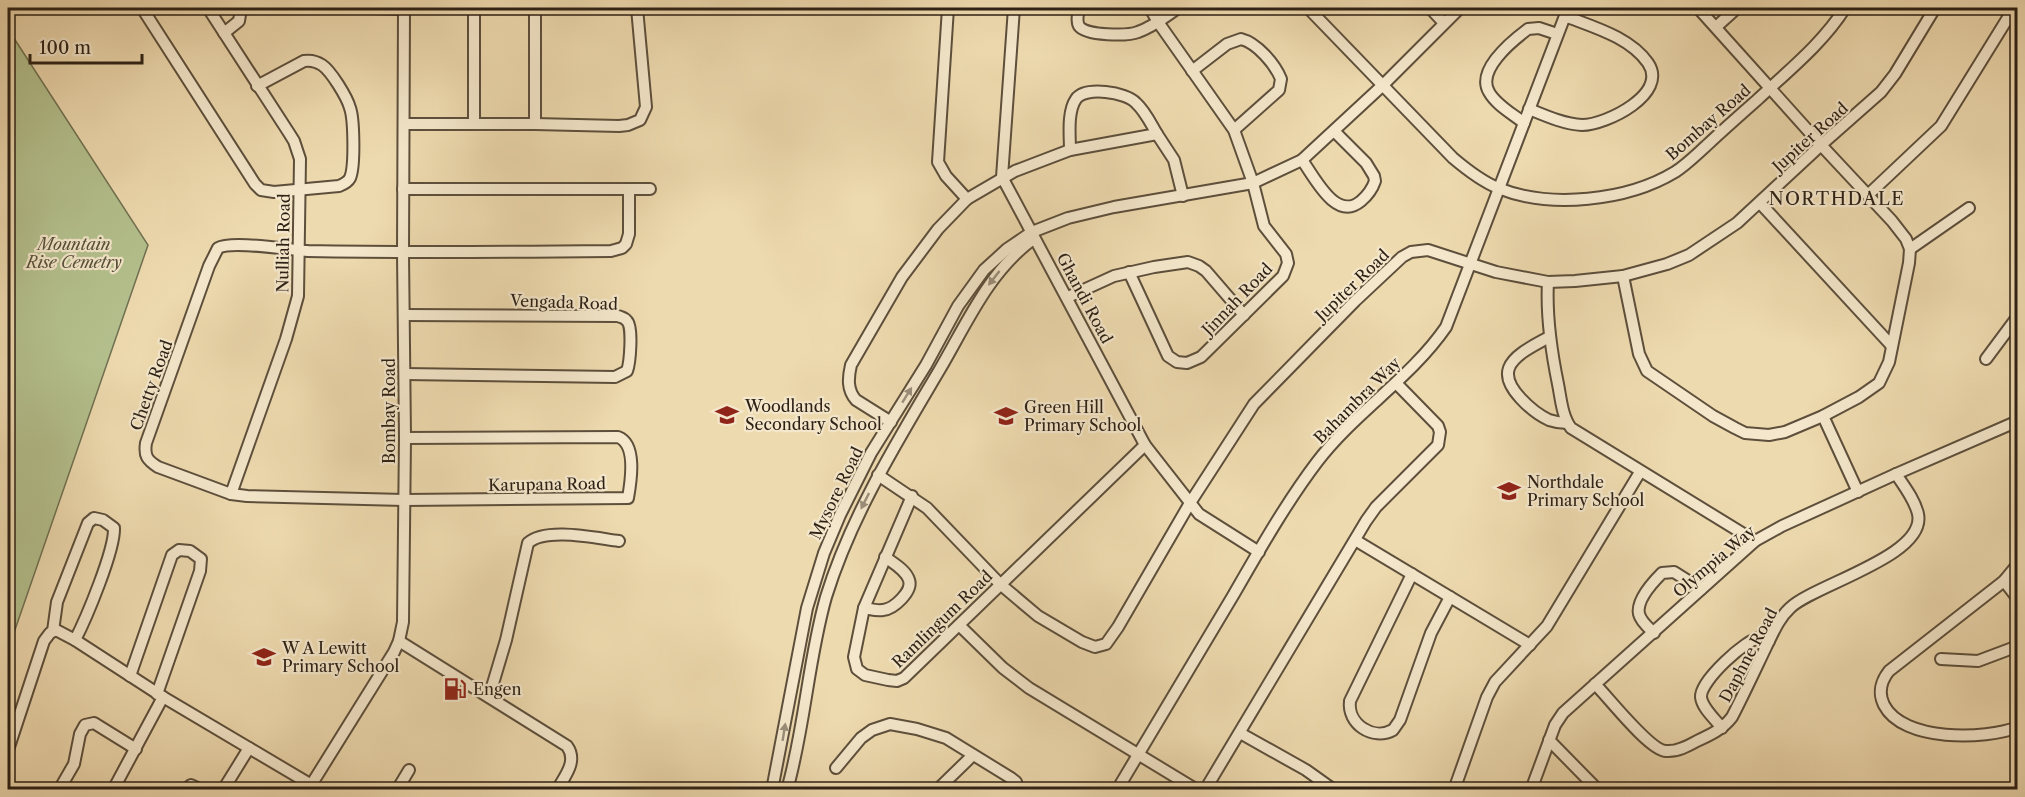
<svg xmlns="http://www.w3.org/2000/svg" width="2025" height="797" font-family="'Libre Caslon Text',serif">
<rect width="100%" height="100%" fill="#eedaaf"/>
<filter id="stains"><feTurbulence type="fractalNoise" baseFrequency=".00333" numOctaves="4"/><feColorMatrix values="0 0 0 0 .2 0 0 0 0 .09 0 0 0 0 .02 0 0 0 .5 -.17"/></filter>
<radialGradient id="worn" r=".72"><stop offset=".6" stop-color="#630" stop-opacity="0"/><stop offset="1" stop-color="#630" stop-opacity=".3"/></radialGradient>
<path fill="#b4c18e" stroke="#707152" stroke-width="1.5" d="M8,29l140,216 -140,405z"/>
<g fill="none" stroke-linecap="round" stroke-linejoin="round">
<g stroke="#5d4f3c" stroke-width="14">
<g id="minor">
<path d="M142,8l113,176 6,6 13,2 65,-6c5,-2 9,-4 11,-8 5,-11 4,-59 0,-70 -3,-11 -19,-37 -28,-43 -6,-4 -12,-5 -18,-4l-47,25"/>
<path d="M208,8l81,125 5,8 6,18 -2,137 -12,43 -55,155"/>
<path d="M372,8l32,1"/>
<path d="M948,8l-10,154 8,14 21,23"/>
<path d="M1014,8l-12,169 143,268 54,69 60,38"/>
<path d="M1079,8c-1,5 -3,13 0,18 7,10 49,10 59,6 15,-5 27,-15 40,-24"/>
<path d="M1308,8l145,150c13,11 28,23 45,30 52,21 129,13 177,-16 11,-7 21,-17 31,-26 17,-16 34,-31 51,-46 31,-29 66,-57 88,-92"/>
<path d="M1430,8l14,15"/>
<path d="M1716,27l21,-19"/>
<path d="M224,33l15,-12 2,-13"/>
<path d="M1192,71l35,-27 14,-5c16,4 34,25 40,40l-2,11 -45,40"/>
<path d="M1529,109c17,7 35,15 53,16 24,0 87,-31 66,-62 -18,-26 -55,-36 -83,-47"/>
<path d="M1524,123c-11,-9 -28,-18 -35,-31 -13,-22 23,-51 39,-63l11,-1 18,6"/>
<path d="M405,124h130l84,2 9,-1 12,-5 6,-13 -9,-99"/>
<path d="M474,124v-116"/>
<path d="M535,124v-116"/>
<path d="M1070,150c0,-14 -3,-38 6,-51 9,-13 50,-7 60,4 9,8 15,21 21,31"/>
<path d="M1302,160c13,18 34,62 59,41 7,-6 11,-11 14,-20l-1,-5 -8,-13 -32,-32"/>
<path d="M403,189h247"/>
<path d="M1869,194l72,-68 73,-118"/>
<path d="M1760,203l132,143"/>
<path d="M1910,249l59,-41"/>
<path d="M1129,272l39,84 9,6 10,1 14,-6 82,-81 5,-13 -2,-9 -22,-28 -11,-43 -19,-53 -76,-108 -8,-14"/>
<path d="M1623,276l16,78 8,17 66,45 22,12 10,5 24,2 16,-3 38,-16 36,-19 20,-14 10,-21 20,-99 1,-14 -4,-10 -14,-18 -71,-76 -123,-137"/>
<path d="M1548,282c-2,35 3,68 10,102 3,15 4,32 13,44l184,113"/>
<path d="M1068,297l46,-21 40,-9 34,-5 11,4 7,5 38,44"/>
<path d="M404,315l214,1c5,2 6,1 9,5 6,6 3,42 0,50l-12,6 -210,-3"/>
<path d="M1549,337c-12,7 -35,17 -40,31 -7,19 25,45 40,52 6,2 12,3 18,3"/>
<path d="M1986,359l32,-43"/>
<path d="M1823,416l35,76"/>
<path d="M891,422l-35,-22c-9,-10 -8,-22 -5,-35l51,-88 36,-48 29,-30 48,-28 55,-21 87,-16 17,26 9,36"/>
<path d="M405,438l213,-1c19,7 13,44 10,61l-224,2 -157,-4 -16,-2 -73,-27c-11,-7 -14,-11 -12,-24l63,-177 9,-18c14,-8 71,2 90,3 101,2 202,1 303,0l11,-3 4,-4 3,-10v-44"/>
<path d="M878,475l49,33 73,76 38,32 44,26 13,5 11,-3 12,-17 72,-124 64,-99 101,-103 47,-44 9,-5 17,-2 68,22 52,10 27,-1 48,-5 44,-12 22,-9 48,-32 84,-78 60,-53 14,-18 40,-66"/>
<path d="M912,496l-48,112 -10,49 3,12 8,6 23,5 9,1 7,-3 241,-233"/>
<path d="M1355,540l175,105"/>
<path d="M2018,564l-14,17 -115,90c-8,10 -11,22 -5,34 19,37 101,35 134,22"/>
<path d="M1412,574l-62,127c-3,23 23,40 43,29l7,-10 31,-87 19,-36"/>
<path d="M2004,581l14,18"/>
<path d="M864,608c6,1 13,3 19,2 11,-1 30,-19 26,-30 -3,-10 -16,-17 -24,-23"/>
<path d="M960,626l43,42 26,20 168,102"/>
<path d="M53,631l4,-29 31,-79 6,-5 9,2 11,8c1,22 -28,91 -39,112"/>
<path d="M1654,633c-5,-5 -13,-11 -15,-19 -3,-14 14,-32 23,-41l12,-1 27,17"/>
<path d="M399,641l168,105c11,15 -2,30 -10,44"/>
<path d="M1941,659l37,2 40,-15"/>
<path d="M130,676l42,-121 7,-5 11,1 11,8 -1,12 -43,123"/>
<path d="M1595,684c14,14 55,67 71,67 11,1 22,-5 31,-10 13,-6 26,-12 35,-24 12,-23 23,-47 34,-70 7,-14 13,-29 24,-39 23,-23 137,-52 128,-94 -3,-14 -14,-28 -22,-40"/>
<path d="M489,697l17,-57 22,-97c18,-16 67,-5 91,-2"/>
<path d="M1722,728c-7,-9 -20,-20 -21,-31 -1,-16 45,-58 60,-60l8,4"/>
<path d="M1240,733l66,37 28,20"/>
<path d="M1549,740l49,50"/>
<path d="M8,750l36,-109 6,-8 6,-3 19,10 88,57 157,93"/>
<path d="M836,768l25,-30 11,-8 18,-6 27,5 29,9 65,40 5,4 2,8"/>
<path d="M59,790l15,-26 6,-30 5,-9 9,-2 42,26"/>
<path d="M113,790l50,-93"/>
<path d="M185,790l6,-5 11,5"/>
<path d="M223,790l26,-42"/>
<path d="M308,790l86,-138 5,-11 4,-19 2,-184 -2,-185 1,-245"/>
<path d="M397,790l12,-20"/>
<path d="M772,790l35,-182 17,-55 16,-38 31,-62 55,-88 32,-59 26,-36 23,-21 25,-17 36,-14 46,-11 139,-24 49,-23 81,-75 77,-77"/>
<path d="M787,790c18,-63 21,-130 39,-193 25,-81 71,-155 114,-228 27,-46 48,-96 92,-129"/>
<path d="M937,790l35,-34"/>
<path d="M1117,790c39,-66 78,-131 117,-196 26,-45 52,-91 83,-132 38,-50 93,-83 129,-135l122,-319"/>
<path d="M1205,790l161,-269 10,-14 62,-62 2,-13 -2,-6 -42,-43"/>
<path d="M1454,790l33,-93 8,-15 52,-56 93,-154"/>
<path d="M1531,790l24,-65 8,-12 192,-172 27,-15 114,-52 122,-53"/>
</g>
</g>
<use href="#minor" stroke="#f4e7cb" stroke-width="10"/>
</g>
<defs><path id="oneway-solid" d="M-6-.8H1V-3.2L6.5 0L1 3.2V.8H-6Z" transform="scale(1.5)"/></defs>
<g fill="#9a8e7a">
<use href="#oneway-solid" transform="translate(994 278) rotate(128)"/>
<use href="#oneway-solid" transform="translate(907 395) rotate(-58)"/>
<use href="#oneway-solid" transform="translate(865 501) rotate(117)"/>
<use href="#oneway-solid" transform="translate(784 732) rotate(-81)"/>
</g>
<defs>
<g id="school-bare" transform="scale(1.8)"><path d="M0-5L7-2L0 1L-7-2ZM-4 1L0 2.5L4 1V4Q0 6-4 4Z" fill="#8f2418" stroke="#f4e7cb" stroke-width="2.5" paint-order="stroke"/></g>
<g id="fuel-bare" transform="scale(1.8)"><path d="M-5.5-6h7V0h2V4h1.3V-2.5L3-4.5l.8-.8L6-3V5H2.5V1h-1V6h-7ZM-4.2-4.7v3.2H.2V-4.7Z" fill="#8f2418" stroke="#f4e7cb" stroke-width="2.5" paint-order="stroke"/></g>
</defs>
<g fill-rule="evenodd">
<use href="#school-bare" x="727" y="415"/>
<use href="#school-bare" x="1006" y="416"/>
<use href="#school-bare" x="1509" y="491"/>
<use href="#school-bare" x="264" y="657"/>
<use href="#fuel-bare" x="455" y="689"/>
</g>
<g text-anchor="middle" dominant-baseline="central" stroke-width="4.5" stroke-linejoin="round" paint-order="stroke">
<g font-size="16" fill="#2d2116" stroke="#f4e7cb">
<text transform="translate(1708 122) rotate(-41)">Bombay Road</text>
<text transform="translate(1810 137) rotate(-42)">Jupiter Road</text>
<text transform="translate(283 243) rotate(-89)">Nulliah Road</text>
<text transform="translate(1352 285) rotate(-44)">Jupiter Road</text>
<text transform="translate(1085 298) rotate(62)">Ghandi Road</text>
<text transform="translate(1237 299) rotate(-46)">Jinnah Road</text>
<text transform="translate(564 302) rotate(2)">Vengada Road</text>
<text transform="translate(151 385) rotate(-70)">Chetty Road</text>
<text transform="translate(1357 400) rotate(-45)">Bahambra Way</text>
<text transform="translate(389 411) rotate(-90)">Bombay Road</text>
<text transform="translate(547 484) rotate(-1)">Karupana Road</text>
<text transform="translate(836 493) rotate(-64)">Mysore Road</text>
<text transform="translate(1714 561) rotate(-40)">Olympia Way</text>
<text transform="translate(942 619) rotate(-44)">Ramlingum Road</text>
<text transform="translate(1748 655) rotate(-62)">Daphne Road</text>
</g>
<g font-size="16" font-style="italic" fill="#56513a" stroke="#f4e7cb">
<text x="74" y="244">Mountain<tspan x="74" dy="18">Rise Cemetry</tspan></text>
</g>
<g font-size="16" fill="#2d2116" stroke="#f4e7cb" text-anchor="start">
<text x="745" y="406">Woodlands<tspan x="745" dy="18">Secondary School</tspan></text>
<text x="1024" y="407">Green Hill<tspan x="1024" dy="18">Primary School</tspan></text>
<text x="1527" y="482">Northdale<tspan x="1527" dy="18">Primary School</tspan></text>
<text x="282" y="648">W A Lewitt<tspan x="282" dy="18">Primary School</tspan></text>
<text x="473" y="689">Engen</text>
</g>
<g font-size="18" letter-spacing="1.5" fill="#2d2116" stroke="#f4e7cb">
<text x="1837" y="199">NORTHDALE</text>
</g>
</g>
<rect width="2025" height="797" fill="none" stroke="#eedaaf" stroke-width="30"/>
<rect x="9" y="9" width="2007" height="779" fill="none" stroke="#2d2116" stroke-width="3"/>
<rect x="15" y="15" width="1995" height="767" fill="none" stroke="#2d2116" stroke-width="1.5"/>
<path d="M30 54v9h112v-9" fill="none" stroke="#2d2116" stroke-width="3"/>
<text x="39" y="54" font-size="18" fill="#2d2116" stroke="#f4e7cb" stroke-width="4.5" paint-order="stroke">100 m</text>
<rect width="100%" height="100%" filter="url(#stains)"/>
<rect width="100%" height="100%" fill="url(#worn)"/>
</svg>
